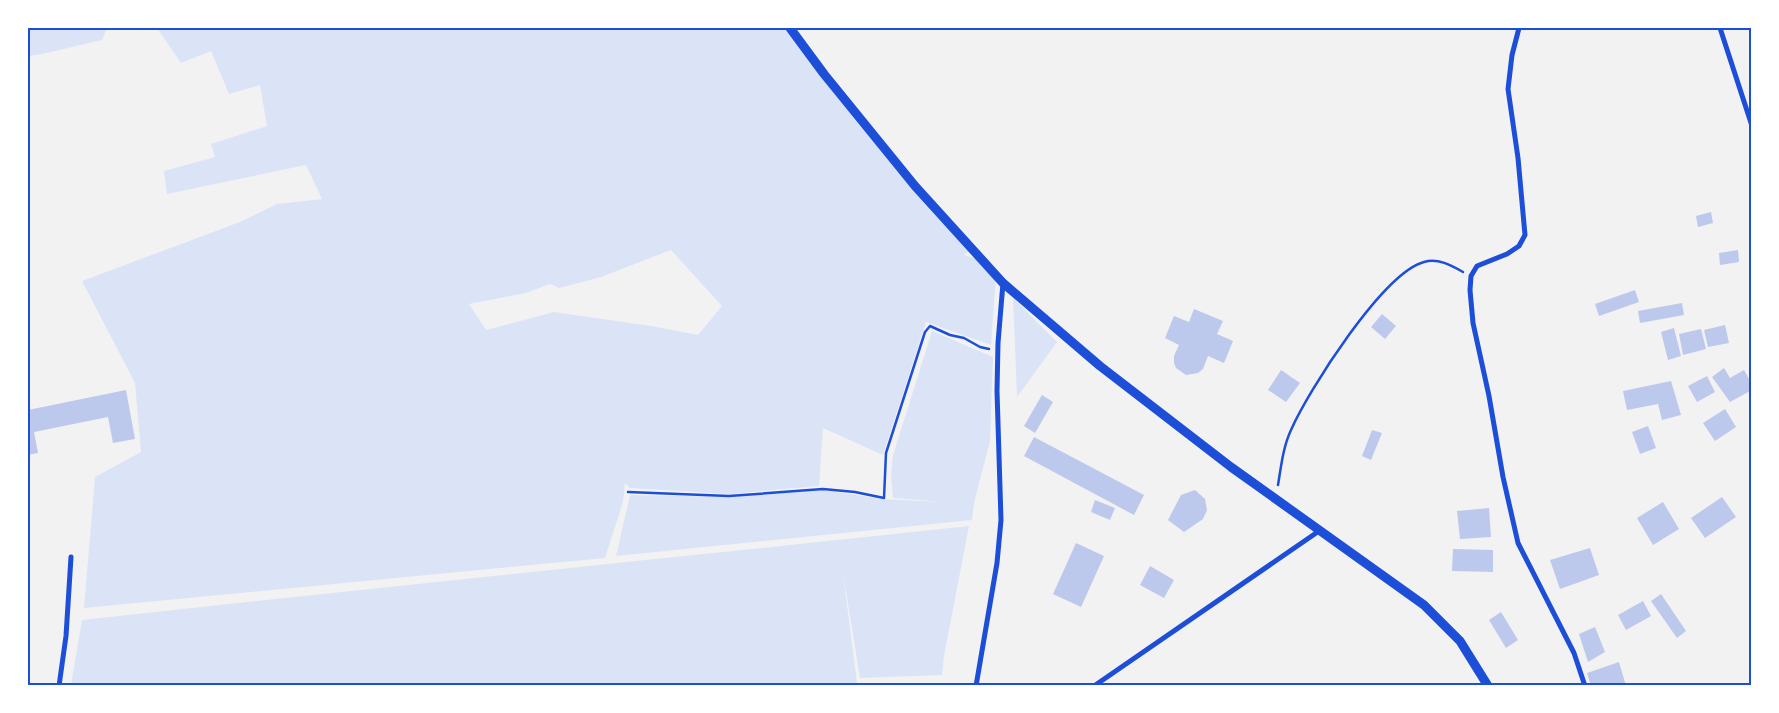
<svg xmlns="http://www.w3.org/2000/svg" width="1779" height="713" font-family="'IBM Plex Sans',sans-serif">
<rect width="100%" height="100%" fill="#f2f2f2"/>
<g fill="#dbe4f7" fill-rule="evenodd">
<path d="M28,28h79l-5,12 -60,14 -14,2z"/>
<path d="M157,28h627l187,222 -7,5 20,6 12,14 -5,70 -65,-23 -43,133 -60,-27 -4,58 -89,8 -100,-6 -5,-5 -2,19 -18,56 -521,50 11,-131 46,-25 -6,-69 -53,-102 158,-59 37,-18 45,-5 -16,-34 -139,29 -3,-23 51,-14 -4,-13 56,-18 -7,-41 -31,9 -18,-43 -30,12zM671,250l51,56 -24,29 -47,-9 -97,-14 -68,18 -17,-26 57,-11 24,-9 9,4 42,-11z"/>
<path d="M1013,298l44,44 -40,55z"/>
<path d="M932,331l61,26 -3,84 -16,62 -2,17 -356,36 14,-61 100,2 93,-7 58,9 62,3 -50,-4 -2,-23 2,-20z"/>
<path d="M969,526l-25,130 -2,19 -82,3 -17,-105 14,110 -1,2h-785l11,-65c296,-33 591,-62 887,-94z"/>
</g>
<g fill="#bdc9ec">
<path d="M1711,212l2,11 -15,4 -2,-11z"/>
<path d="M1738,250l1,12 -19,3 -1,-12z"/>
<path d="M1635,290l4,12 -40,14 -4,-12z"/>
<path d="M1682,303l2,12 -44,8 -2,-12z"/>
<path d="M1194,309l29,12 -6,13 16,7 -9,22 -16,-7 -5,13 -5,4 -12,2 -10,-7 -2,-5v-7l5,-11 -14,-7 9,-22 15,6z"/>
<path d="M1382,314l14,12 -11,13 -14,-12z"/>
<path d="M1725,325l4,18 -21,4 -4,-17z"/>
<path d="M1674,328l7,28 -13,4 -7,-28z"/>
<path d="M1701,329l5,20 -23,6 -4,-21z"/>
<path d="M1724,368l6,10 14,-8 8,14v6l-22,12 -18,-25z"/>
<path d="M1281,370l19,13 -14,19 -18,-12z"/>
<path d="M1707,376l8,16 -18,10 -9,-16z"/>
<path d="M1671,381l10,34 -19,5 -4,-16 -31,6 -4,-19z"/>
<path d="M126,390l9,49 -22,4 -5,-26 -74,15 4,21 -10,2v-45z"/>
<path d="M1042,395l11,7 -18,31 -11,-7z"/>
<path d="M1725,409l11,18 -21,14 -12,-18z"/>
<path d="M1648,426l8,22 -16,6 -8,-22z"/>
<path d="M1372,430l10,3 -11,27 -9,-4z"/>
<path d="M1034,437l110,58 -10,20 -110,-59z"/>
<path d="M1195,490l10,9 2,11 -4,9 -19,13 -16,-12 13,-25z"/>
<path d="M1722,497l14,20 -31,21 -14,-20z"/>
<path d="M1095,500l20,8 -5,12 -19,-8z"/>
<path d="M1663,502l16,27 -26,16 -16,-27z"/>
<path d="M1489,508l2,29 -31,2 -3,-28z"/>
<path d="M1076,543l28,13 -23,51 -28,-13z"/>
<path d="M1590,548l9,27 -39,14 -10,-29z"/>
<path d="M1453,549l40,1v22l-41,-1z"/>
<path d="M1150,566l24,14 -10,18 -24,-13z"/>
<path d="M1661,594l25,37 -9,7 -26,-37z"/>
<path d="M1643,601l8,15 -25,14 -8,-15z"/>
<path d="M1501,612l17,28 -12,8 -17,-28z"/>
<path d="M1595,627l10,25 -17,10 -9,-28z"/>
<path d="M1619,662l7,24h-35l-4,-13z"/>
</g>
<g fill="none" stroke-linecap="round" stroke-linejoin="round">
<g stroke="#1d4ed8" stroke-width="2.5">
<path d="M1278,485c3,-18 5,-38 13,-55 17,-39 92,-157 133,-168 14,-4 27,3 39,10"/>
<path d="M628,492l101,4 94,-7 32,3 29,6 2,-45 39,-121 5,-6 20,9 14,3 16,9 9,2"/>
</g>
<g stroke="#1d4ed8" stroke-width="5">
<path d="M1519,28l-7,27 -4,34 10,69 7,77 -6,11 -12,8 -30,12 -6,10 -1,14 3,33 16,73 14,81 15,66 56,110 11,33"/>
<path d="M1720,28l32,98"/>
<path d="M59,686l7,-50 5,-79"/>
<path d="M976,686l21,-123 4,-43 -4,-129 1,-48 5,-60"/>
<path d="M1094,686l225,-155"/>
</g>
<path stroke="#1d4ed8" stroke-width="9" d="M790,28l34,46 91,112 88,97 97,83 131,101 193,138 36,36 28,45"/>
</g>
<rect width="1779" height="713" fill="none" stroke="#ffffff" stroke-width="58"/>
<rect x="29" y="29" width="1721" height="655" fill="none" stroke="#1d4ed8" stroke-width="2"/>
</svg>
